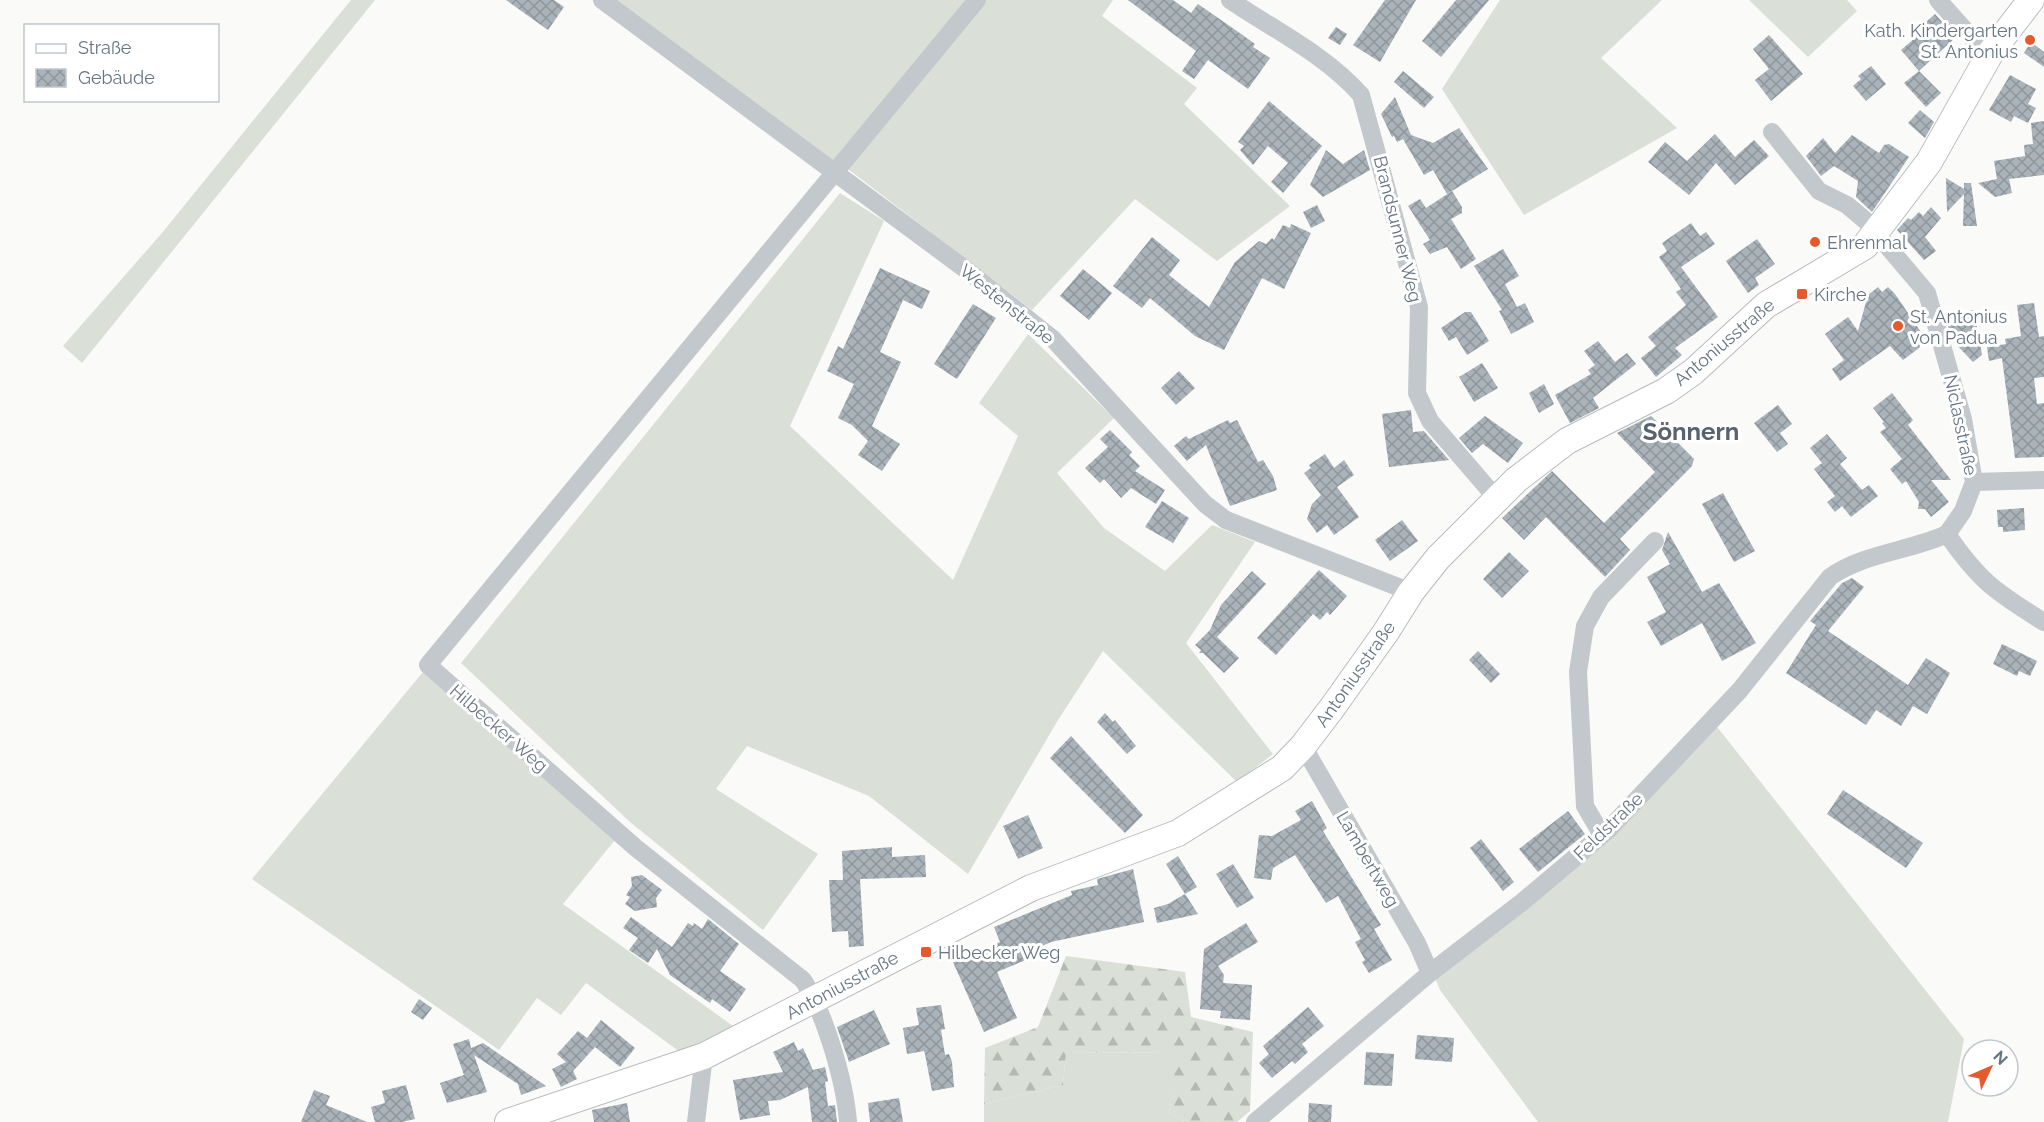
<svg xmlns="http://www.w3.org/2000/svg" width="2044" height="1122" font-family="Raleway,sans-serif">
<defs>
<pattern id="forest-firs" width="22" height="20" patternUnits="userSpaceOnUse" patternTransform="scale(1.5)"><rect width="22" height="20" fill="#dadfd7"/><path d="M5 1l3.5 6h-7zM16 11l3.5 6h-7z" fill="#b4b9b4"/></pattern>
<pattern id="building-cross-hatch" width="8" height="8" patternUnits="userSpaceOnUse" patternTransform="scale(1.5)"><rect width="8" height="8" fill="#aab3b9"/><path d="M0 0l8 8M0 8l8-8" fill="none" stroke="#8e969c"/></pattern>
</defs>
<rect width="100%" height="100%" fill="#fafaf8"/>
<g fill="#dadfd7">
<path d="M351,0h24l-293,363 -19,-17 99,-113z"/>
<path d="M606,0h367l-139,168z"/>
<path d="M985,0h128l-11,16 95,72 -13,16 106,102 -73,55 -82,-62 -103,111 -184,-141z"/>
<path d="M1500,0h162l-61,58 76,70 -153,87 -82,-126z"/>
<path d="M1749,0h98l10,11 -49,46z"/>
<path d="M840,193l44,28 -94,205 163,154 65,-144 -39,-33 49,-69 86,84 -57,55 47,55 61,43 47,-46 43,17 -69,101 87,111 -36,28 -134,-131 -45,69 -90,154 -99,-78 -122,-50 -31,43 102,65 -55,76 -133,-108 -169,-159z"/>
<path d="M423,672l192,168 -52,64 170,122 -53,26 -94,-69 -25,32 -24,-17 -38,52 -247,-171z"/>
<path d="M1714,723l250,316 -16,83h-410l-98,-132 -7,-17 91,-68z"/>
<path d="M1174,1052l-5,60 15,10h-200v-18l79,-19 3,-32z"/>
</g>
<path fill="url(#forest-firs)" d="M1066,956l119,16 6,45 62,15 -3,79 -13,11h-53l-15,-10 4,-60 -107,1 -3,32 -79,19 1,-56 53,-21z"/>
<g fill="url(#building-cross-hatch)">
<path d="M506,0h48l10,7 -16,23z"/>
<path d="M1128,0h45l18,13 7,-9 46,32 11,8 -2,3 17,11 -22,31 -40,-29 -14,19 -12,-8 14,-20z"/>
<path d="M1385,0h31l-36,62 -27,-17z"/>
<path d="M1456,0h33l-48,57 -19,-16z"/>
<path d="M1935,14l21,23 -37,34 -18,-21 21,-18 -3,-4z"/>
<path d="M1336,27l11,7 -7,11 -12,-7z"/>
<path d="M1769,35l34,39 -32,27 -16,-21 14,-11 -16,-20z"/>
<path d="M2031,42l13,10v15l-20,-14z"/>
<path d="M1871,66l15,18 -20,17 -13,-15 8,-7 -3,-3z"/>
<path d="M1403,71l31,26 -10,11 -30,-26z"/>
<path d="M1919,71l22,22 -15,14 -22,-24z"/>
<path d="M2010,75l26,14 -8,15 8,4 -8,15 -14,-7 -3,6 -22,-12z"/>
<path d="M1395,97l16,38 22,8 26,-15 29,41 -41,25 -14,-24 -9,5 -21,-36 -6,3 -3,-6 -2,1 -11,-23z"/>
<path d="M1269,101l53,45 -39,47 -12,-11 17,-19 -20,-17 -15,19 -13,-15 4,-4 -6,-4z"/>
<path d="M1920,110l14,12 -9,16 -17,-15z"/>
<path d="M2044,121v54l-35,4 3,14 -17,4 -17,-14 19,-4 -3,-18 31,-5 -1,-11 9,-1 -2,-21z"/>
<path d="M1715,134l20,23 19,-17 15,16 -34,29 -19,-22 -27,32 -41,-33 17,-20 22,19z"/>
<path d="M1852,135l27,18 5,-8 5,-1 20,13 -37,55 -16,-15 2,-16 -24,-15 -13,10 -15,-20 17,-18 12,15z"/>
<path d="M1326,150l17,14 21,-14 6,20 -47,27 -13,-12z"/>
<path d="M1946,178l18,11v-6h7l6,43h-14l1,-32 -17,18z"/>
<path d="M1452,191l10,16v6l-11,6 25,40 -15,10 -14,-22 -17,7 -7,-10 7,-4 -22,-34 12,-7 6,9z"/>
<path d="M1317,205l8,16 -14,7 -8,-16z"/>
<path d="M1931,207l10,11 -16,19 11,14 -12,9 -27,-30 11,-12 3,2 8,-8 4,4z"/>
<path d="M1691,223l9,13 6,-4 9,12 -34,23 37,50 -43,31 7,7 -26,22 -15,-19 15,-12 -8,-9 38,-32 -10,-13 5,-3 -22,-32 8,-6 -5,-8z"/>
<path d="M1291,224l20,9 -27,56 -22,-11 -38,72 -29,-14 -45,-38 -8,10 -29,-22 39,-49 28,23 -11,15 40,32 26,-45 24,-21 7,3 6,-6 2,2 9,-15 7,3z"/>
<path d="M1757,239l18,25 -20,14 4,7 -11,8 -22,-32z"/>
<path d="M1503,249l16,27 -14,8 12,23 8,-4 9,19 -23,12 -12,-23 3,-1 -28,-44z"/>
<path d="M880,268l50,23 -8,18 -19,-9 -23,52 21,10 -29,64 28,18 -18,27 -24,-16 10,-14 -16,-16 -14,-7 16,-34 -27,-13 11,-25 5,3z"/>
<path d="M1083,269l29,24 -23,27 -29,-24z"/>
<path d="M1878,287l4,5 6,-5 7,7 26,38 1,10 -3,6 -16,12 -13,-14 -50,35 -8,-12 12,-9 -19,-26 23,-17 10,14 10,-36z"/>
<path d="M2034,303l5,34 5,-1v41l-10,1 3,26 7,-1v54l-29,1 -13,-100 -13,3 -2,-14 19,-3 -1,-5 16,-3 -4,-31z"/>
<path d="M973,304l23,14 -39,61 -23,-15z"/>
<path d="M1974,310l8,45 -9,7 -21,-22 -7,-25z"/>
<path d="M1465,312h6l18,29 -22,14 -11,-18 -7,4 -8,-13z"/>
<path d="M1598,341l17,21 12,-9 9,11 -43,34 6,10 -29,15 -15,-28 36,-21 -3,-4 7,-5 -11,-14z"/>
<path d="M1482,363l16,25 -24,14 -15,-25z"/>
<path d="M1179,371l16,17 -19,17 -15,-17z"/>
<path d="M1544,384l10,20 -15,9 -10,-20z"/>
<path d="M1892,393l21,27 -5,5 43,55h-20l18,22 -18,15 -6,-8h-7l1,-7 -13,-21 -4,3 -12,-15 12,-10 -22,-27 6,-4 -4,-5 2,-1 -11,-14z"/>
<path d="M1778,405l14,19 -12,9 8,11 -11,8 -23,-29z"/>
<path d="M1411,410l2,22 11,-1 25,29 -60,7 -7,-53z"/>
<path d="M1485,416l38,27 -15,20 -25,-19 -11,9 -13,-15z"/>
<path d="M1651,416l43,43 -2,7 -72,73 10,11 -25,27 -59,-60 -22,23 -22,-22 50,-47 52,52 51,-51 -38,-39z"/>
<path d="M1228,420l2,3 7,-3 21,42 5,-2 10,16 4,14 -47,16 -24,-61 -19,16 -13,-15 12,-10 3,3z"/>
<path d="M1110,430l22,22 -3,3 11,11 -5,5 30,19 -9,14 -25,-16 -10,10 -17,-19 -4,4 -15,-15 23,-21 -8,-8z"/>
<path d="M1827,434l20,24 -7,6 22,26 7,-5 9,11 -27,21 -9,-11 -7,6 -8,-10 8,-6 -21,-27 8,-6 -12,-15z"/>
<path d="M1325,454l9,14 10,-8 10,15 -17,12 22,30 -25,18 -7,-10 -10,8 -10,-14 5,-15 9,-9 -17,-22 7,-5 -2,-3z"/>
<path d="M1723,493l32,58 -21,11 -32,-58z"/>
<path d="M1162,501l27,17 -16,25 -28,-16z"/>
<path d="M2024,508l1,22 -22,2v-5h-5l-1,-17z"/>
<path d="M1402,520l16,21 -28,20 -15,-21z"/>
<path d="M1668,532l34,60 17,-9 37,60 -34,18 -20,-38 -41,23 -14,-24 19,-10 -19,-35 23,-13 -8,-14z"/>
<path d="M1509,552l20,19 -27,27 -19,-19z"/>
<path d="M1319,570l28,26 -17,19 -3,-3 -7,8 -7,-6 -37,41 -19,-17z"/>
<path d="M1252,571l14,13 -49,53 22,21 -15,15 -21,-20h-4l2,-3 -6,-5 15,-15 11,-25z"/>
<path d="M1852,578l12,9 -36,44 80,54 18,-27 24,15 -23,41 -14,-8 -12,20 -25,-16 -10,15 -80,-52 30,-48 -6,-4 32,-38z"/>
<path d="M2002,644l35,17 -7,15 -11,-5 -2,5 -24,-12z"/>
<path d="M1478,651l22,23 -9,9 -22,-23z"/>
<path d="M1105,713l8,9 2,-2 21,26 -9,8 -30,-32z"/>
<path d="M1071,736l72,79 -18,18 -75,-75z"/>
<path d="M1843,790l80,53 -17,25 -79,-54z"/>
<path d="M1312,801l15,27 -4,3 58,94 -7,4 18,31 -23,13 -7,-11 3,-2 -10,-18 6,-3 -23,-43 -12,7 -31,-48 -22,13 -2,12 -17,-2 5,-43 13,1 29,-16 -6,-9z"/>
<path d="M1568,811l17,23 -47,38 -19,-23z"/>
<path d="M1028,815l15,33 -25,11 -15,-33z"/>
<path d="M1481,839l33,43 -11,9 -33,-43z"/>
<path d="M892,847v10l33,-2 1,22 -66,2 4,67 -15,1 -1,-16 -16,1 -3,-52h14l-1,-29z"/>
<path d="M1178,856l19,31 -12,7 -19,-30z"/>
<path d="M1233,864l21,34 -17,10 -21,-34z"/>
<path d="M1133,869l11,53 -93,20 -18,8 2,6 -38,16 20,46 -33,14 -31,-70 47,-20 -6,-15 78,-32 -1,-4 27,-6 -1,-6z"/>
<path d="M642,875l20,15 -6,8 1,9 -22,4 -10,-7 5,-7 -4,-2 6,-9 -1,-9z"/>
<path d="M1185,894l13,20 -41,9 -3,-15 14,-4z"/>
<path d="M631,917l41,30 16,-24 5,3 1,-3 8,6 6,-10 31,25 -19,27 26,18 -16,23 -18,-13 -2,4 -40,-28 -13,-26 -9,14 -19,-13 9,-12 -15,-10z"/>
<path d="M1246,923l12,19 -40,24 6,9 -1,8 29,2 -2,35 -30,-2 1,-7 -21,-2 4,-60z"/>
<path d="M419,999l13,9 -9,12 -12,-8z"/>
<path d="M941,1005l4,24 -4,1 4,25 4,-1 3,8 2,25 -22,4 -7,-37 -1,-3 -17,3 -4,-26 16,-3 -3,-17z"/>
<path d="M1308,1007l16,19 -22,18 6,8 -13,12 -3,-3 -20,17 -13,-15 10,-9 -6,-8z"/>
<path d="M874,1010l16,34 -41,18 -12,-35z"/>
<path d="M601,1020l34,28 -15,19 -25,-20 -22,24 4,8 -16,8 -9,-18 14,-7 -9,-8 21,-23 9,7z"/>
<path d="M1417,1035l37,3 -2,24 -37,-3z"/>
<path d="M469,1039l2,9 12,-5 63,43 -25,9 -3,-11 -44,-29 13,37 -40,11 -7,-20 24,-8 -11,-31z"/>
<path d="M794,1042l4,9 5,-3 10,22 12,-3 3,14 -3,1 3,24 7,-1 2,17h-25l-4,-35 -28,13 -12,1 2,14 -30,5 -7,-40 50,-8 -10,-20z"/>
<path d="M1366,1052l28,2 -2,32 -28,-1z"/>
<path d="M406,1085l9,34 -13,3h-27l-4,-15 14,-4 -3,-12z"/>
<path d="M314,1090l16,6 -4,9 41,17h-66z"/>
<path d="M899,1098l4,24h-33l-2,-19z"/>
<path d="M627,1103l3,19h-36l-2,-12z"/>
<path d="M1309,1103l23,2 -1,17h-23z"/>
</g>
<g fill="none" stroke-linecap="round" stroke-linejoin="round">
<g stroke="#b6bbc0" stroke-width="28">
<path id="secondary" d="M508,1122l196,-66 327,-168 147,-55 104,-65 21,-22 29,-38 54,-76 25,-40 27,-34 78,-78 51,-39 99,-50 27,-19 73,-67 99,-59 64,-84 62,-110 40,-52"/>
</g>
<g stroke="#c3c8cc" stroke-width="18">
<path d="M602,0l363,269 88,70 152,165 21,16 185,72"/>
<path d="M1230,0c44,30 96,55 131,95l58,212 -2,86 13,28 67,78"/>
<path d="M1938,0l35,39 18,13"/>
<path d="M1772,132l47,59 28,14 19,16 61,72 36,126 11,63 -11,29 -16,23"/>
<path d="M1974,482l70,-2"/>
<path d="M1947,534c32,47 50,59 97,88"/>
<path d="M1303,746l114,197 13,30"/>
<path d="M1602,835l-17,-29 -7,-134 7,-46 16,-29 54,-56"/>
<path d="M696,1122l8,-66"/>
<path d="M848,1122c-3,-40 -23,-109 -45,-142l-167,-132 -208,-183 549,-665"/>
<path d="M1255,1122l175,-149 91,-70 88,-74 131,-139 90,-113c34,-24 80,-26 117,-43"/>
</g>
<use href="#secondary" stroke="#fff" stroke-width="26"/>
</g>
<g fill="#e55a2d" stroke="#fff" stroke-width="2">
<circle cx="2030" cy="40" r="6"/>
<circle cx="1815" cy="242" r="6"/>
<rect x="1796" y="288" width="12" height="12" rx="3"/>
<circle cx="1898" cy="326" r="6"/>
<rect x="920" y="946" width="12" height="12" rx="3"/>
</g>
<g text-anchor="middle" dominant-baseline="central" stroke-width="6" stroke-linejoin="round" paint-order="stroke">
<g font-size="18" fill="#657583" stroke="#fff" text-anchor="start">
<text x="2018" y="30" text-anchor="end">Kath. Kindergarten<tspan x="2018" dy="21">St. Antonius</tspan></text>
<text x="1827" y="242">Ehrenmal</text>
<text x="1814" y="294">Kirche</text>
<text x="1910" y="316">St. Antonius<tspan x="1910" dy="21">von Padua</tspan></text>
<text x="938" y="952">Hilbecker Weg</text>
</g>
<g font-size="18" fill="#657583" stroke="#fff">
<text transform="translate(1398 229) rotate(76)">Brandsunner Weg</text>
<text transform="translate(1007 304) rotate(39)">Westenstraße</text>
<text transform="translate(1724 342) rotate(-40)">Antoniusstraße</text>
<text transform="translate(1961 425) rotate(78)">Niclasstraße</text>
<text transform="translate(1355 674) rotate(-55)">Antoniusstraße</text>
<text transform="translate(499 728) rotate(41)">Hilbecker Weg</text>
<text transform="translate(1608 826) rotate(-44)">Feldstraße</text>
<text transform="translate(1368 859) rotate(60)">Lambertweg</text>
<text transform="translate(842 985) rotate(-28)">Antoniusstraße</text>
</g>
<g font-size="24" font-weight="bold" fill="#57636e" stroke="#fff">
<text x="1691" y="431">Sönnern</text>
</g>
</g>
<rect x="24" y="24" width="195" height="78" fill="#ffffff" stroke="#c1c8cd" stroke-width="1.5"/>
<rect x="36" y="44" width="30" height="9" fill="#ffffff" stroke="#c1c8cd" stroke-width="1.5"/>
<text x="78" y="54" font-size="18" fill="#657583">Straße</text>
<rect x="36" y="69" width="30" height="18" fill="url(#building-cross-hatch)" stroke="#c1c8cd" stroke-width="1.5"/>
<text x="78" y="84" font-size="18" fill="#657583">Gebäude</text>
<g transform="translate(1990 1068) rotate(46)"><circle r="28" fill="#ffffff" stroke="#c1c8cd" stroke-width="1.5"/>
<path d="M0-4.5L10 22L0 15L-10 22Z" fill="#e55a2d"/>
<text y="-9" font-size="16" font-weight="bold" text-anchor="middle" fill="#657583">N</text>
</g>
</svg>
